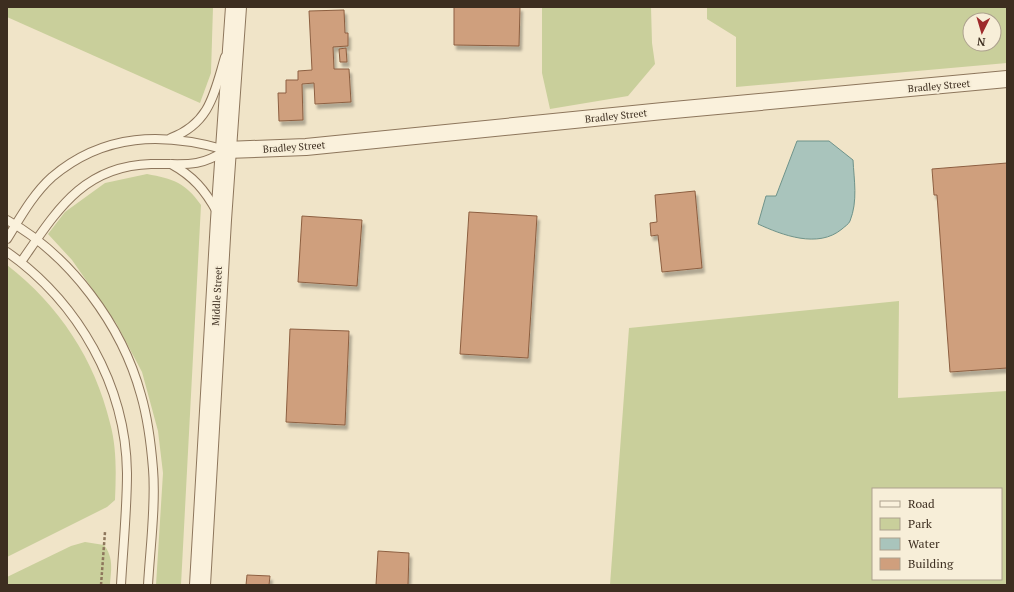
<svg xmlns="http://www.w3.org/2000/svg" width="1014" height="592" font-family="'PT Serif',serif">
<defs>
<filter id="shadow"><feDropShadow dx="2.5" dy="4.5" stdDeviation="1" flood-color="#0004"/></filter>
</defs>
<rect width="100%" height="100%" fill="#f0e4c8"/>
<g fill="#c9cf9b" fill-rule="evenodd">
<path d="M7,7h206l-2,66 -11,30 -193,-86z"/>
<path d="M542,7h109l1,36 3,21 -27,32 -78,13 -8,-36z"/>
<path d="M707,7h300v56l-271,24v-50l-29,-18zM970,20h24v24h-24z"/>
<path d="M147,174c26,5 38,8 54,31l-20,380h-25l7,-112 -5,-42 -16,-59 -26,-49 -44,-63 -24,-26 17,-22 40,-29z"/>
<path d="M7,265c52,40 88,95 103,158 7,25 6,52 5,77l-8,7 -100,50z"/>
<path d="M899,301l-1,97 109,-7v194h-397l19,-257zM873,489h128v90h-128z"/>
<path d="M85,542l19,3c10,13 7,25 6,40h-103v-8l64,-31z"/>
</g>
<path fill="#a9c4bc" stroke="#6f938a" d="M797,141h32l24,19c1,20 5,41 -3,61 -1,3 -6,6 -8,8 -24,20 -60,6 -84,-5l8,-28h10z"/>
<g fill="#cf9f7d" stroke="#8d5f41" filter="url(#shadow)">
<path d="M454,7h66l-1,39 -65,-1z"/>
<path d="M344,10l1,23h3v13l-15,1 1,22h15l2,33 -36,2 -1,-21 -12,1 1,36 -24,1 -1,-28h8v-13h12v-9l14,-1 -3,-59z"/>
<path d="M346,48l1,14h-7l-1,-13z"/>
<path d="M1007,163v205l-57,4 -13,-177h-3l-2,-26z"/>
<path d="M695,191l7,77 -40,4 -4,-37 -7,1 -1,-13 7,-1 -2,-27z"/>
<path d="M469,212l68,4 -9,142 -68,-4z"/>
<path d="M302,216l60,4 -5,66 -59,-4z"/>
<path d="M290,329l59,2 -4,94 -59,-3z"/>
<path d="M378,551l31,2 -1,32h-32z"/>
<path d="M247,575l23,1 -1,9h-23z"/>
</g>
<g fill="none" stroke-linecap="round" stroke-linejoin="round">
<g stroke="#8d765c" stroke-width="10">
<g id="service">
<path d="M171,138c39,-15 43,-44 54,-81"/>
<path d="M171,164c22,12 34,26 46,48"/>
<path d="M7,220c63,35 115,105 134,175 7,24 10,49 12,74 3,36 -3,80 -5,116"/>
<path d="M7,239c13,-21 26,-45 45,-62 52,-44 111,-45 174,-27"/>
<path d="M7,252c71,50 119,133 120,221 0,37 -4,75 -6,112"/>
<path d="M21,262c35,-50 61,-96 130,-98 30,-1 47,5 73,-13"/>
</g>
</g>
<g stroke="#8d765c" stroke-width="18">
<path id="minor" d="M226,150l80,-3 357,-36 344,-32"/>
</g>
<g stroke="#8d765c" stroke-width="22">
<path id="tertiary" d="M200,585l21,-365 15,-213"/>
</g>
<path stroke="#8d765c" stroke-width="2.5" stroke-dasharray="3 2" stroke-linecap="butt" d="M101,585l4,-53"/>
<use href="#service" stroke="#faf1dc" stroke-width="8"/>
<use href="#minor" stroke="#faf1dc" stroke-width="16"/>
<use href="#tertiary" stroke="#faf1dc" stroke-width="20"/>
</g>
<g text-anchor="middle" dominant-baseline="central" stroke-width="4" stroke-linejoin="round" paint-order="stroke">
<g font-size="10" fill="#3d2e20" stroke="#f7eed8">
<text transform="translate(939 86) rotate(-5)">Bradley Street</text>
<text transform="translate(616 116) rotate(-6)">Bradley Street</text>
<text transform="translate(294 147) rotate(-4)">Bradley Street</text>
<text transform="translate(217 296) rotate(-87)">Middle Street</text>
</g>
</g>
<rect width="1014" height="592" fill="none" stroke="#3d2e20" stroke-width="16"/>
<rect x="872" y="488" width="130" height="92" fill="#f7eed8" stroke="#ada18e"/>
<rect x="880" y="501" width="20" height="6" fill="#faf1dc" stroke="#ada18e"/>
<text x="908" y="508" font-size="12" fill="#3d2e20">Road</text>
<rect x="880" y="518" width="20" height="12" fill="#c9cf9b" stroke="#ada18e"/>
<text x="908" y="528" font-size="12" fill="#3d2e20">Park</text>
<rect x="880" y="538" width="20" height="12" fill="#a9c4bc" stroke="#ada18e"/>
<text x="908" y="548" font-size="12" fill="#3d2e20">Water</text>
<rect x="880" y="558" width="20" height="12" fill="#cf9f7d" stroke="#ada18e"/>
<text x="908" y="568" font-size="12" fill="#3d2e20">Building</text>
<g transform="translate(982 32) rotate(185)"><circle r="19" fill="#f7eed8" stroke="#ada18e"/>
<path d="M0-3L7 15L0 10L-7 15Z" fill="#9e2a2b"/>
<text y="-6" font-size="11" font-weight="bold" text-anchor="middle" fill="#3d2e20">N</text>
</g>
</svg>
